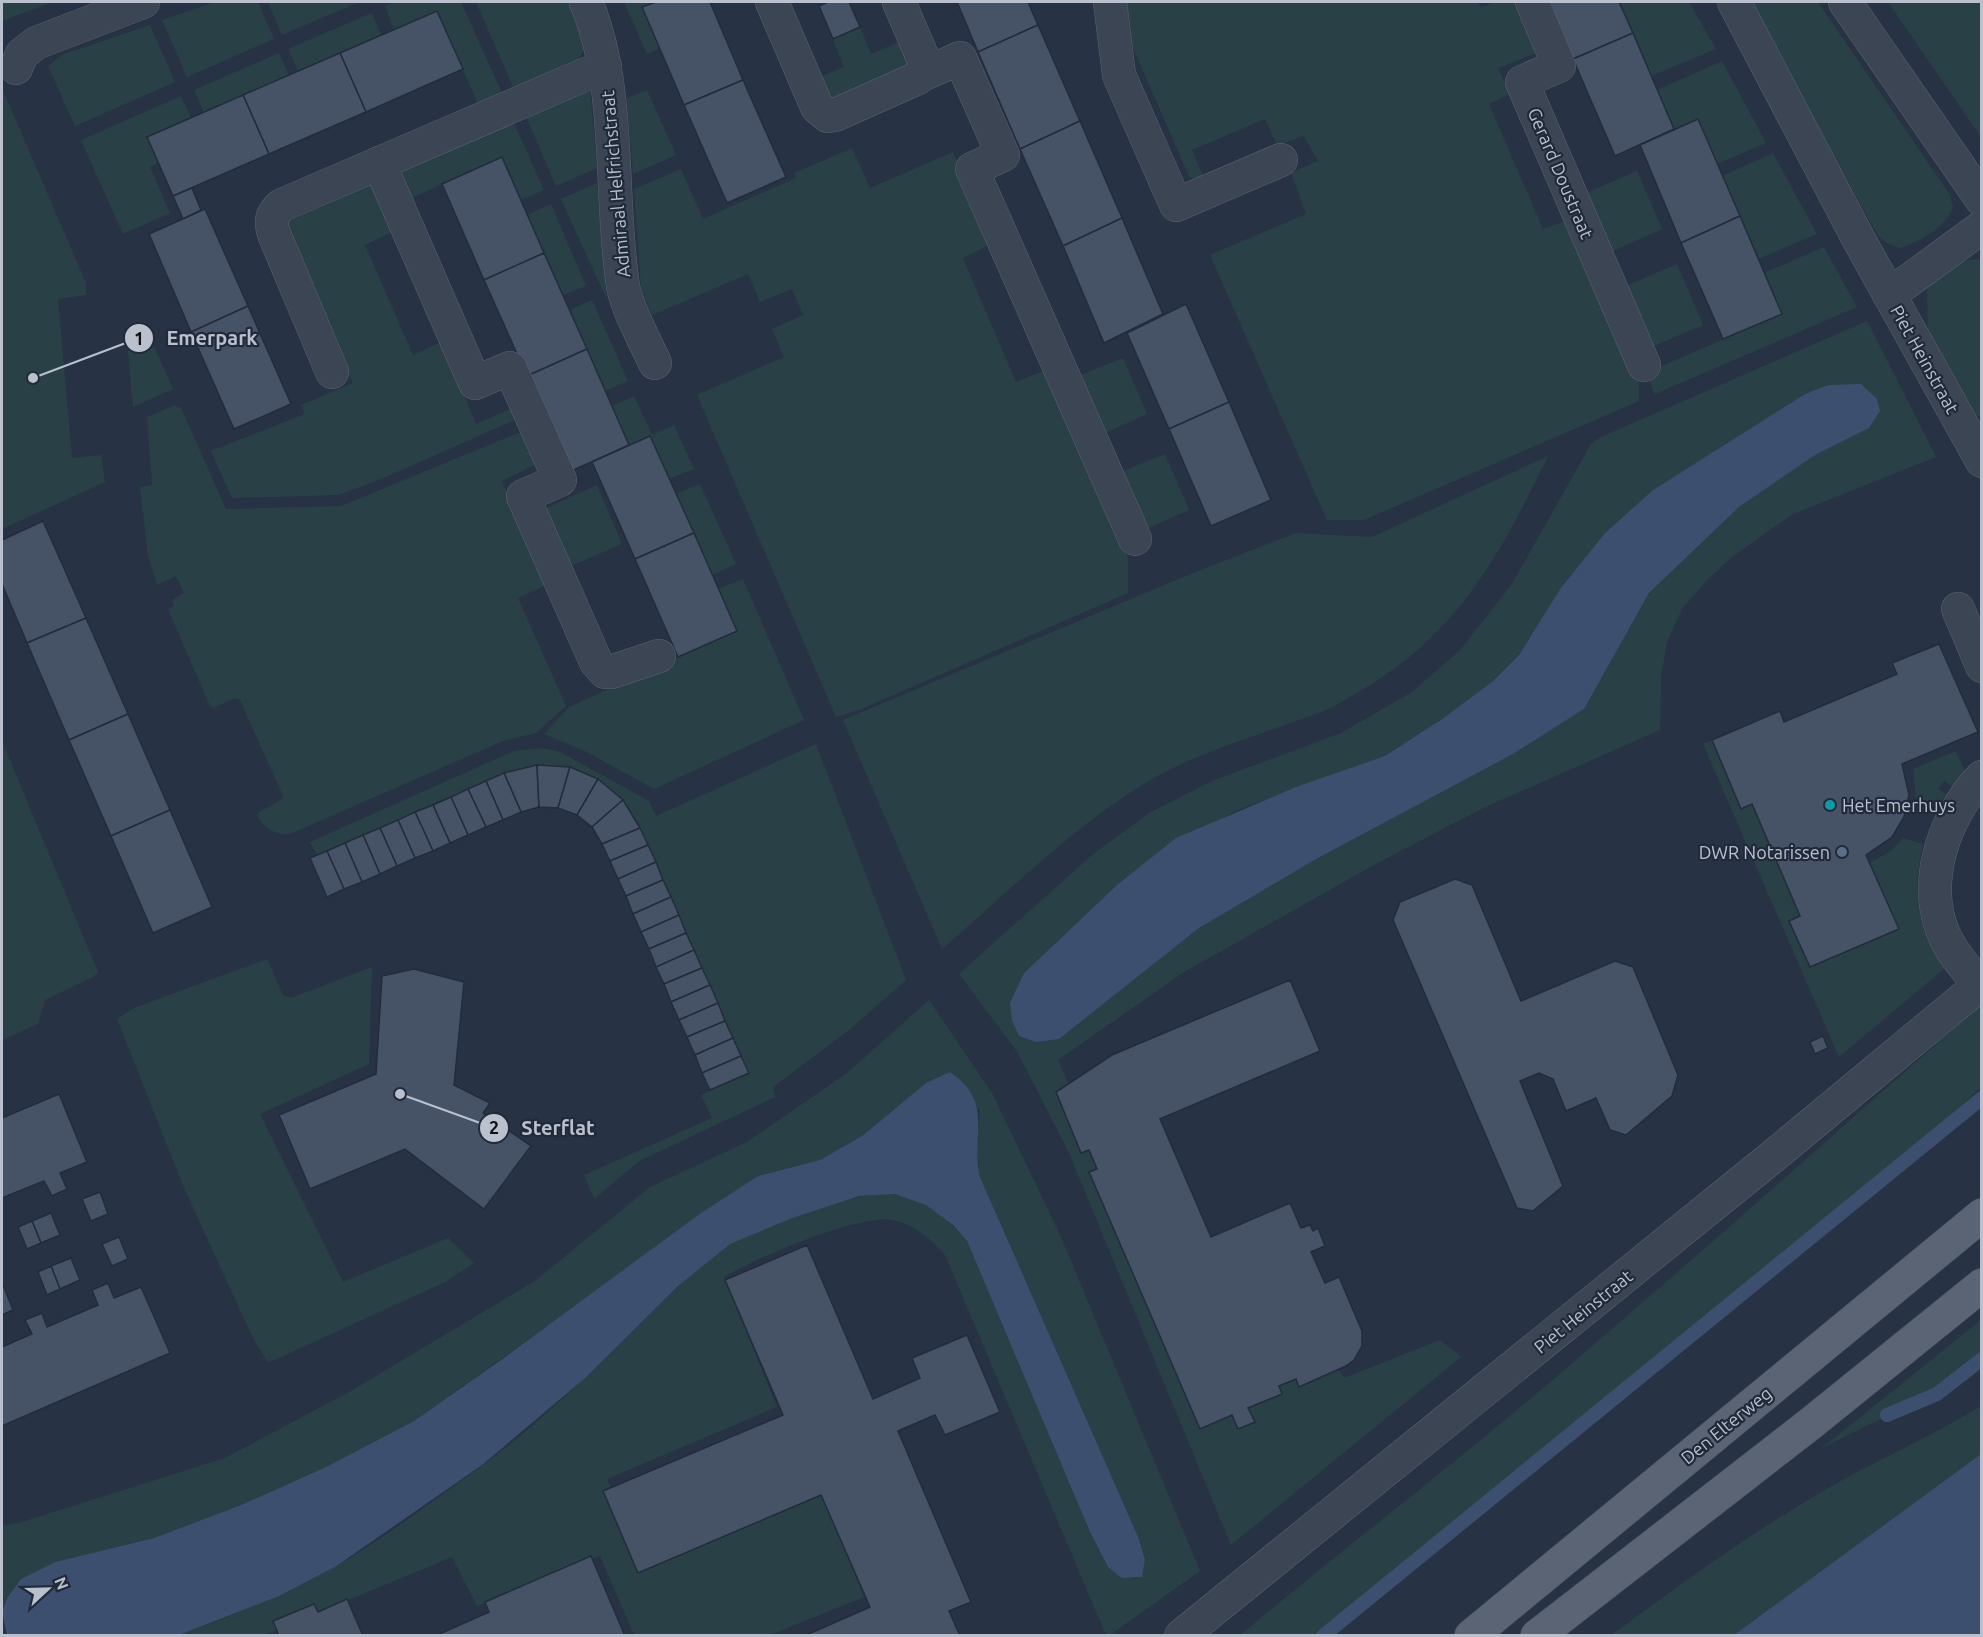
<svg xmlns="http://www.w3.org/2000/svg" width="1983" height="1637" font-family="Ubuntu,sans-serif">
<rect width="100%" height="100%" fill="#273345"/>
<g fill="#294146" fill-rule="evenodd">
<path d="M2,2h50l-50,19z"/>
<path d="M216,2h42l16,37 -87,38 -25,-57z"/>
<path d="M268,2h91l-77,33z"/>
<path d="M396,2h65l41,91 -24,11 -41,-93 -43,19 -9,-24z"/>
<path d="M476,2h93c8,18 26,42 8,58l-63,29z"/>
<path d="M624,2h32l-14,6 18,40 -13,6z"/>
<path d="M1126,2h352l3,6 14,-6h25l21,49 -43,17 12,26 -21,10 54,125 29,-10 67,157v25l-275,119h-37l-117,-265 96,-41 -15,-41 27,-12 -14,-25 -27,9 -12,-26 -73,31 12,28 -9,2 -6,-4 -56,-128z"/>
<path d="M1619,2h70l27,47 -65,27z"/>
<path d="M1749,2h69l132,193 3,13c-7,19 -35,35 -54,40l-14,-6 -8,-8z"/>
<path d="M1888,2h93v135z"/>
<path d="M372,13l9,22 -83,36 -10,-22z"/>
<path d="M150,25l25,57 -100,44 -27,-60 16,-12z"/>
<path d="M860,27l11,27 33,-14 12,28 -87,38 -12,-28 27,-11 -11,-28z"/>
<path d="M279,53l10,22 -85,38 -10,-23z"/>
<path d="M1722,61l44,82 -49,21 -19,-45 -24,10 -17,-39z"/>
<path d="M2,88l84,195v12l-28,4 14,159 29,-3 4,27 -103,47z"/>
<path d="M590,90l7,78 -41,18 -30,-70z"/>
<path d="M647,90l29,65 -43,19 -6,-76z"/>
<path d="M181,96l10,22 -44,20 11,25 -8,4 20,46 -47,21 -42,-94z"/>
<path d="M513,121l31,69 -23,10 -19,-43 -97,44 -5,-32z"/>
<path d="M852,148l18,40 83,-36 40,91 -30,15 53,124 32,-13 80,189v35l-269,117 -23,7 -139,-322 87,-38 -12,-28 31,-14 -11,-26 -32,13 -12,-28 -96,41 -11,-27 -7,-99 47,-20 22,50 93,-41 -2,-5z"/>
<path d="M1773,153l44,81 -59,25 -36,-83z"/>
<path d="M1637,171l25,58 -51,23 -25,-59z"/>
<path d="M597,183l9,111 3,10 -48,-105z"/>
<path d="M373,184l21,47 -29,14 48,110 29,-13 34,82 37,-16 4,11 -131,58 -47,18 -107,3 -21,-47 94,-37 -4,-9 52,-22 -69,-160z"/>
<path d="M551,204l35,82 -23,9 -36,-80z"/>
<path d="M1824,247l33,60 -202,87 -9,-21 135,-59 -17,-41z"/>
<path d="M1978,259l3,1 1,155 -7,2 -47,-81 -1,-50 27,-24z"/>
<path d="M1677,264l26,61 -52,22 -25,-61z"/>
<path d="M592,300l36,81 -23,10 -35,-81z"/>
<path d="M1867,321l69,136 -143,57 -60,42 -27,25 -24,28 -15,33 -6,35 -1,53 -177,78 -111,58 -188,106 -126,88 155,356 120,-55 11,17 96,-38 21,17 -230,188 -162,-392 -51,-100 -59,-79 133,-119 57,-42 63,-32 129,-48 71,-41 48,-42 52,-66 79,-140 10,-7zM1805,394l64,34 -54,27 -76,52 -90,86 -65,116 -71,45 -195,104 -119,70 -140,111 -35,-66 93,-88 118,-74 150,-55 57,-37 50,-37 27,-27 41,-66 45,-56 48,-43z"/>
<path d="M143,322l30,67 -40,18 -7,-78z"/>
<path d="M1123,358l24,56 -48,22 -23,-59z"/>
<path d="M634,396l18,39 22,-10 20,44 -25,10 -19,-43 -21,9 -17,-39z"/>
<path d="M175,405l6,3 45,101 115,-3 182,-75 14,33 -35,17 46,103 -30,14 48,108 -30,27 -33,8 -213,93c-14,1 -30,-6 -32,-21l26,-15 -44,-98 -5,-2 -22,10 -3,-2 -42,-97 6,-3 -2,-6 12,-7 -8,-17 -19,9 -9,-30 -8,-68 12,-2 -5,-68z"/>
<path d="M1165,454l24,56 -47,21 -26,-57z"/>
<path d="M1548,456c-47,97 -90,178 -186,234 -12,6 -24,15 -36,20 -64,25 -134,42 -192,80 -70,45 -130,106 -192,159l-99,-229 345,-145 108,-42 76,4z"/>
<path d="M700,484l36,80 -24,11 -36,-81z"/>
<path d="M597,485l25,59 -54,23 -26,-57z"/>
<path d="M743,579l61,141 -150,69 -67,-37 -43,-18 25,-27 167,-76 -18,-42z"/>
<path d="M1712,740l29,68 11,-4 48,112 -11,5 21,46 88,-38 -28,-66 22,-13 11,-12 20,6c-11,44 -7,88 22,124l-106,89 -136,-313z"/>
<path d="M2,741l96,231 -5,5 -48,23 -7,24 -36,16z"/>
<path d="M816,744l90,236 -57,50 -76,57 2,10 -136,64 -45,38 -10,-24 128,-57 -11,-23 48,-22 -109,-245 -17,-28 -25,-21 -28,-12 -66,6 -187,82 -7,-13 204,-91 28,-3 18,4 89,49 7,15z"/>
<path d="M1956,751l10,22 -14,13 -8,-5 -6,8 8,5 -9,13 -21,-9 -3,-29z"/>
<path d="M267,959l16,36 8,3 81,-31 -3,97 -109,50 83,168 105,-44 26,25 -29,19 -177,81 -16,-27 -68,-148 -67,-169 17,-11z"/>
<path d="M929,1000l63,93 69,144 139,334 -90,64h-4l-161,-380c-14,-16 -31,-31 -53,-35 -35,-6 -136,38 -168,57l53,130 -170,72 34,85 180,-74 43,107 -94,38h-136l-34,-79 -123,50 -25,-49 -188,78h-85c53,-20 106,-40 156,-68 50,-30 98,-65 145,-100 56,-40 106,-90 155,-139 26,-25 66,-68 96,-85 36,-19 122,-52 162,-49 30,2 56,26 74,47l123,291 18,35 25,12 9,-2 3,-17 -6,-21 -159,-362 -4,-36 4,-31 -54,-27 -64,53 -42,24 -62,16 -344,245 -90,47 -83,37 -87,33 -99,24 -34,17 -14,19 -5,14v-86l20,-4 203,-64 126,-67 184,-110 115,-94 97,-45 100,-69z"/>
<path d="M1981,1005v82l-56,52 -268,224 -334,272 -84,1c109,-91 222,-177 330,-270 139,-119 275,-241 412,-361z"/>
<path d="M1981,1320v46l-11,9 -148,73z"/>
<path d="M1981,1406v48l-247,181 -124,1c70,-51 140,-103 215,-146 51,-30 106,-53 156,-84z"/>
</g>
<g fill="#3d4f6e">
<path d="M1861,384l16,15 3,12 -11,17 -54,27 -76,52 -90,86 -65,116 -71,45 -195,104 -119,70 -140,111 -23,3 -17,-6 -7,-16 -2,-17 14,-30 93,-88 59,-47 120,-51 89,-31 57,-37 50,-37 27,-27 41,-66 45,-56 48,-43 152,-96 24,-9z"/>
<path d="M950,1072c45,31 20,61 30,105l159,362 6,21 -3,17 -20,1 -14,-11 -18,-35 -123,-291 -14,-16 -27,-20 -31,-11 -36,2 -67,22 -62,26 -52,42 -94,93 -102,86 -147,102 -56,29 -100,39h-172l-5,-23 5,-14 14,-19 34,-17 99,-24 87,-33 83,-37 90,-47 87,-61 200,-147 57,-37 62,-16 42,-24 64,-53z"/>
<path d="M1981,1454v181h-247z"/>
</g>
<g fill="none" stroke-linecap="round" stroke-linejoin="round">
<g stroke="#3d4f6e" stroke-width="14">
<path d="M1887,1415l50,-21 45,-35"/>
<path d="M1323,1636l659,-538"/>
</g>
</g>
<g fill="#465367" stroke="#222c3c" stroke-width="1.5">
<path d="M656,2h54l33,78 -59,25 -42,-98z"/>
<path d="M828,2h21l11,25 -27,12 -14,-33z"/>
<path d="M957,2h71l10,23 -60,27z"/>
<path d="M1548,2h71l14,31 -60,26z"/>
<path d="M437,11l26,58 -97,43 -26,-59z"/>
<path d="M1038,25l42,96 -60,28 -42,-97z"/>
<path d="M1633,33l41,96 -59,27 -42,-97z"/>
<path d="M340,53l26,59 -97,42 -26,-59z"/>
<path d="M743,80l43,97 -59,26 -43,-98z"/>
<path d="M243,95l26,59 -96,42 -26,-59z"/>
<path d="M1698,119l42,97 -59,27 -41,-98z"/>
<path d="M1080,121l42,97 -59,28 -43,-97z"/>
<path d="M502,157l42,96 -60,27 -42,-96z"/>
<path d="M192,188l9,22 -18,9 -10,-23z"/>
<path d="M205,209l43,97 -57,26 -42,-98z"/>
<path d="M1740,216l42,98 -59,25 -42,-96z"/>
<path d="M1122,218l41,96 -59,29 -41,-97z"/>
<path d="M544,253l43,96 -60,27 -43,-96z"/>
<path d="M1186,304l43,98 -60,27 -42,-96z"/>
<path d="M248,306l43,98 -57,25 -43,-97z"/>
<path d="M587,349l42,96 -60,27 -42,-96z"/>
<path d="M1229,402l42,98 -60,26 -42,-97z"/>
<path d="M650,436l44,97 -59,26 -43,-97z"/>
<path d="M43,521l43,97 -59,25 -25,-59v-44z"/>
<path d="M694,533l43,98 -59,26 -43,-98z"/>
<path d="M86,618l42,96 -59,26 -42,-97z"/>
<path d="M1939,644l39,88 -76,32 7,31 -5,22 -12,20 -26,18 33,74 -89,38 -21,-46 11,-5 -48,-112 -11,5 -29,-69 68,-29 4,11 113,-48 -5,-11z"/>
<path d="M128,714l42,96 -59,26 -42,-96z"/>
<path d="M537,765l2,42 -18,5 -17,-39z"/>
<path d="M537,765l33,2 -12,41 -19,-1z"/>
<path d="M570,767l28,12 -21,36 -19,-7z"/>
<path d="M504,773l17,39 -18,8 -17,-39z"/>
<path d="M598,779l25,21 -31,27 -15,-12z"/>
<path d="M486,781l17,39 -17,7 -18,-38z"/>
<path d="M468,789l18,38 -18,8 -17,-38z"/>
<path d="M451,797l17,38 -18,8 -17,-38z"/>
<path d="M623,800l17,28 -38,16 -10,-17z"/>
<path d="M433,805l17,38 -17,8 -18,-39z"/>
<path d="M170,810l42,97 -59,26 -42,-97z"/>
<path d="M415,812l18,39 -18,7 -17,-38z"/>
<path d="M398,820l17,38 -18,8 -17,-38z"/>
<path d="M380,828l17,38 -17,8 -17,-39z"/>
<path d="M640,828l8,17 -38,16 -8,-17z"/>
<path d="M363,835l17,39 -18,8 -17,-39z"/>
<path d="M345,843l17,39 -18,7 -17,-38z"/>
<path d="M648,845l8,17 -38,17 -8,-18z"/>
<path d="M327,851l17,38 -17,8 -17,-39z"/>
<path d="M656,862l7,18 -37,16 -8,-17z"/>
<path d="M1455,879l17,6 49,116 94,-40 18,6 45,108 -6,21 -46,39 -16,-5 -14,-32 -30,13 -13,-32 -14,-6 -19,8 43,105 -30,25 -16,-3 -124,-288 7,-18z"/>
<path d="M663,880l8,17 -38,17 -7,-18z"/>
<path d="M671,897l8,18 -38,17 -8,-18z"/>
<path d="M679,915l7,18 -37,16 -8,-17z"/>
<path d="M686,933l8,17 -38,17 -7,-18z"/>
<path d="M694,950l8,18 -38,16 -8,-17z"/>
<path d="M702,968l8,17 -39,17 -7,-18z"/>
<path d="M414,969l50,13 -10,103 36,18 -7,10 48,33 -47,63 -79,-60 -95,40 -31,-74 97,-41 6,-98z"/>
<path d="M1290,980l30,71 -160,68 51,118 79,-34 11,25 9,-3 3,6 5,-3 7,18 -14,6 14,31 14,-6 23,54v15l-8,14 -8,6 -47,21 -3,-8 -17,7 3,8 -34,14 7,14 -17,7 -6,-14 -32,14 -111,-257 8,-3 -8,-19 -8,3 -25,-61 56,-37z"/>
<path d="M710,985l8,18 -39,17 -8,-18z"/>
<path d="M718,1003l7,18 -38,16 -8,-17z"/>
<path d="M725,1021l8,17 -38,17 -8,-18z"/>
<path d="M1823,1036l5,12 -13,6 -5,-12z"/>
<path d="M733,1038l8,18 -39,17 -7,-18z"/>
<path d="M741,1056l8,17 -39,17 -8,-17z"/>
<path d="M59,1094l28,68 -27,11 7,16 -15,7 -8,-15 -42,17v-80z"/>
<path d="M100,1192l8,22 -17,7 -9,-22z"/>
<path d="M51,1213l9,22 -19,8 -9,-22z"/>
<path d="M32,1221l9,22 -14,6 -9,-22z"/>
<path d="M119,1237l9,22 -16,7 -10,-22z"/>
<path d="M807,1245l66,154 47,-21 -8,-20 55,-23 33,77 -55,23 -10,-20 -37,16 73,171 -22,9 11,25h-156l66,-29 -49,-112 -183,78 -35,-82 180,-76 -58,-135z"/>
<path d="M71,1258l9,22 -20,9 -9,-23z"/>
<path d="M51,1266l9,23 -13,6 -9,-23z"/>
<path d="M108,1283l6,15 27,-11 29,66 -168,73v-79l30,-13 -7,-14 17,-7 5,14 51,-22 -6,-15z"/>
<path d="M4,1287l9,23 -11,5v-27z"/>
<path d="M591,1556l34,80h-190l54,-24 -4,-10z"/>
<path d="M347,1599l16,37h-84l-6,-15 41,-17 4,8z"/>
</g>
<g fill="none" stroke-linecap="round" stroke-linejoin="round">
<g stroke="#5a6371" stroke-width="34">
<g id="minor">
<path d="M586,2c36,85 23,193 37,284 4,23 22,55 32,77"/>
<path d="M772,2l45,105 11,9 7,-1 83,-37 6,-6 1,-9 -26,-61"/>
<path d="M1110,2l9,73 57,130 105,-45"/>
<path d="M1532,2l27,64 -37,16 122,283"/>
<path d="M1734,2l125,238 123,221"/>
<path d="M1845,2l137,198"/>
<path d="M16,68l6,-14 14,-11 107,-41"/>
<path d="M922,75l38,-17 43,97 -31,14 163,370"/>
<path d="M379,163l96,220 35,-15 50,112 -37,16 73,166 9,10h6l48,-16"/>
<path d="M1889,295l93,-68"/>
<path d="M332,372l-58,-138c-4,-13 -3,-20 8,-29l323,-139"/>
<path d="M1958,609l24,57"/>
<path d="M1980,985c-10,-12 -21,-24 -29,-37 -33,-53 -11,-128 31,-171"/>
<path d="M1181,1636l596,-483 205,-170"/>
</g>
</g>
<g stroke="#454e5d" stroke-width="34">
<g id="major">
<path d="M1471,1636l511,-421"/>
<path d="M1537,1636l273,-212 172,-139"/>
</g>
</g>
<use href="#minor" stroke="#3c4554" stroke-width="33"/>
<use href="#major" stroke="#5a6474" stroke-width="33"/>
</g>
<circle fill="#0f9aa8" stroke="#202a3a" stroke-width="2" cx="1830" cy="805" r="6"/>
<circle fill="#5c6f8a" stroke="#202a3a" stroke-width="2" cx="1842" cy="852" r="6"/>
<g text-anchor="middle" dominant-baseline="central" stroke-width="4.5" stroke-linejoin="round" paint-order="stroke">
<g font-size="18" fill="#bac0cd" stroke="#202a3a">
<text transform="translate(1561 173) rotate(67)">Gerard Doustraat</text>
<text transform="translate(615 184) rotate(-95)">Admiraal Helfrichstraat</text>
<text transform="translate(1925 359) rotate(61)">Piet Heinstraat</text>
<text transform="translate(1583 1311) rotate(-39)">Piet Heinstraat</text>
<text transform="translate(1726 1425) rotate(-39)">Den Elterweg</text>
</g>
<g font-size="18" fill="#bac0cd" stroke="#202a3a" text-anchor="start">
<text x="1842" y="805">Het Emerhuys</text>
<text x="1830" y="852" text-anchor="end">DWR Notarissen</text>
</g>
</g>
<path fill="none" stroke="#bac0cd" stroke-width="2" d="M33 378L139 338M400 1094L494 1128"/>
<g fill="#bac0cd" stroke="#202a3a" stroke-width="2">
<circle cx="33" cy="378" r="6"/>
<circle cx="400" cy="1094" r="6"/>
<circle cx="139" cy="338" r="15"/>
<circle cx="494" cy="1128" r="15"/>
</g>
<g font-size="18" text-anchor="middle" font-weight="bold" fill="#111">
<text x="139" y="345">1</text>
<text x="494" y="1134">2</text>
</g>
<g font-size="20" text-anchor="middle" font-weight="bold" fill="#bac0cd" stroke="#202a3a" stroke-width="4.5" stroke-linejoin="round" paint-order="stroke">
<text x="212" y="345">Emerpark</text>
<text x="558" y="1135">Sterflat</text>
</g>
<rect width="1983" height="1637" fill="none" stroke="#bac0cd" stroke-width="6"/>
<g transform="translate(48 1589) rotate(68)" stroke="#202a3a" stroke-width="4.5" paint-order="stroke">
<path d="M0-4.5L10 22L0 15L-10 22Z" fill="#bac0cd"/>
<text y="-9" font-size="16" font-weight="bold" text-anchor="middle" fill="#bac0cd">N</text>
</g>
</svg>
